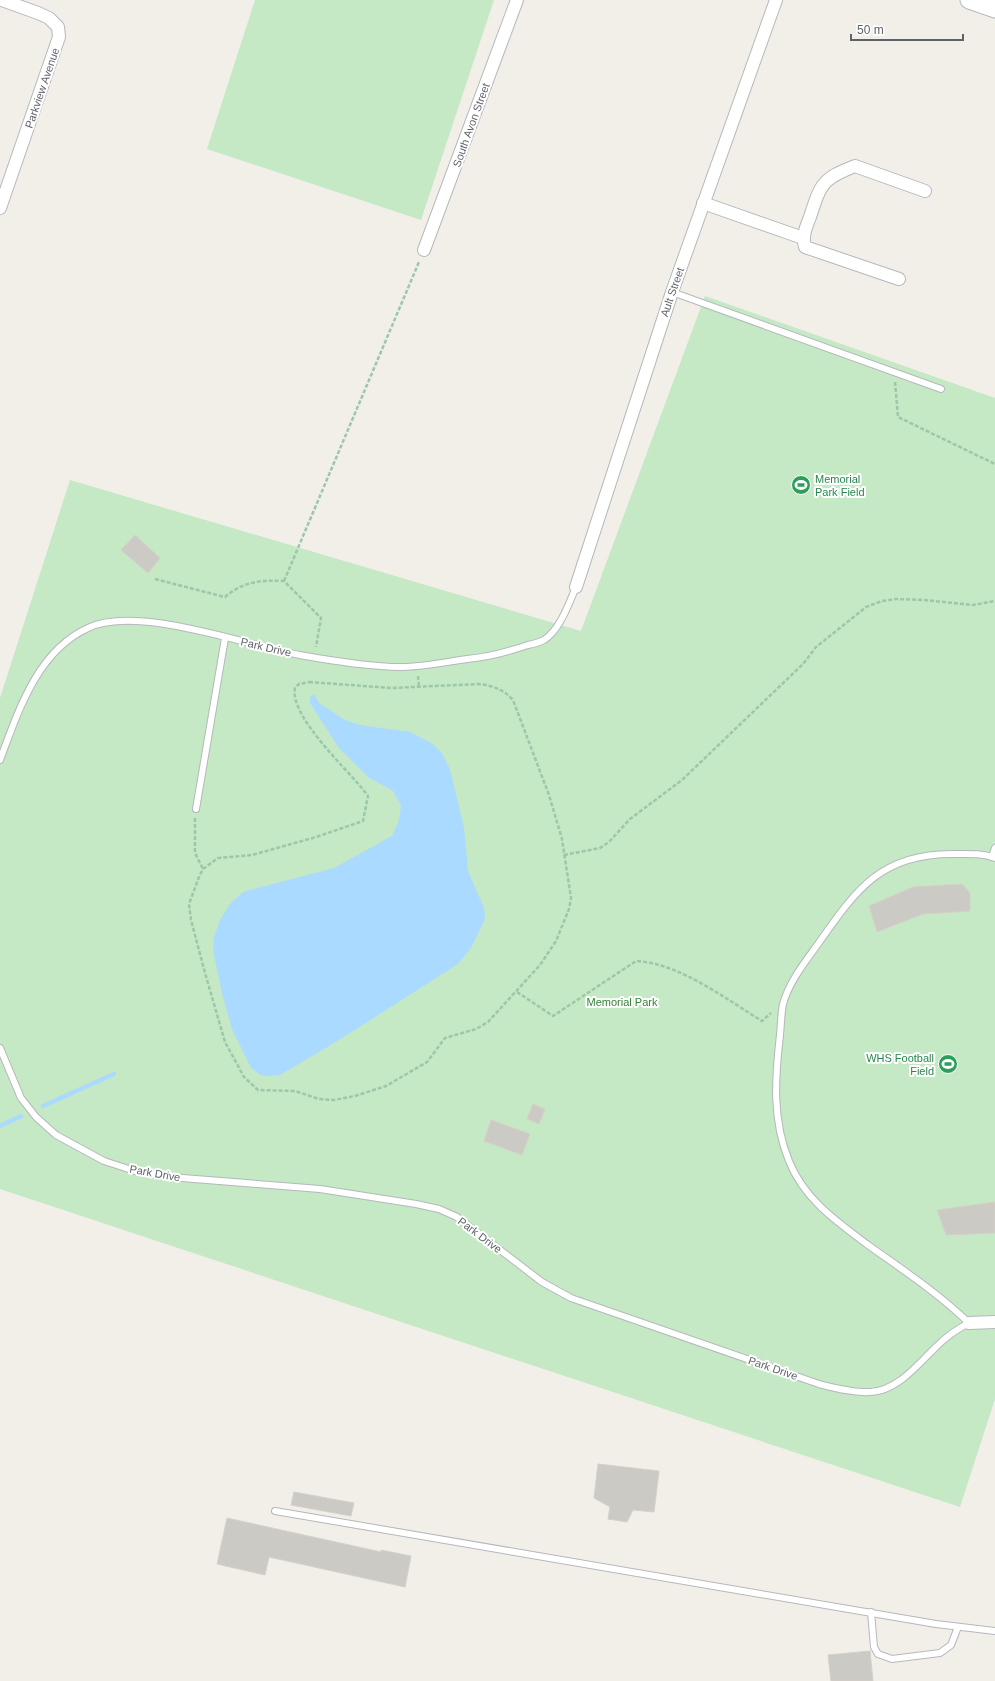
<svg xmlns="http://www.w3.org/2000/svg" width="995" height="1681" font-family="Arial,sans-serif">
<rect width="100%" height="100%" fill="#f1efe8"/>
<g fill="#c5e8c5">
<path d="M255,0h239l-73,220 -214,-71z"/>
<path d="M705,296l290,102v1001l-35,108 -960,-318v-491l70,-218 511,151z"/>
</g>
<path fill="#aadaff" d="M314,694l5,9 26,17 15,5 50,7 23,12 9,9 8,16 14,59 4,43 16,37 1,11 -14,29 -13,16 -119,76 -59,35 -11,1 -8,-1 -10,-7 -19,-39 -10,-36 -9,-43 1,-13 6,-17 10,-16 13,-12 91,-24 58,-32 7,-16 2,-14 -8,-15 -25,-14 -29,-29 -29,-45v-6z"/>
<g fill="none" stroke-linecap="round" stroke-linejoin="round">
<g stroke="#aadaff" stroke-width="4.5">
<path d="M43,1106l71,-32"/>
<path d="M0,1126l21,-10"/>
</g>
</g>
<g fill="#cccac5" stroke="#d6d1c6">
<path d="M135,535l25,23 -12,15 -27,-23z"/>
<path d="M962,884l8,9v18l-47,3 -46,18 -8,-26 44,-19z"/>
<path d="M533,1104l12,5 -6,15 -12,-5z"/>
<path d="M491,1120l39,14 -8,21 -38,-14z"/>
<path d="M995,1202v31l-49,2 -9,-25z"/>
<path d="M598,1464l61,7 -5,41 -21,-2 -6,12 -19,-3 2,-12 -16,-9z"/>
<path d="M294,1492l60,11 -3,13 -60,-11z"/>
<path d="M227,1518l154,34v-2l30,6 -6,31 -136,-30 -4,18 -48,-11z"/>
<path d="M870,1651l3,30h-42l-3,-26z"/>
</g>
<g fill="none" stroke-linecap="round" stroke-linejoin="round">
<g stroke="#b5b8bc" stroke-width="8">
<g id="lane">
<path d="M672,292l269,97"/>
<path d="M0,760c18,-48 37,-109 88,-132 51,-24 162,19 217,28 31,5 65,11 97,11 21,0 44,-5 65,-8 21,-2 40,-7 61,-14 5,-1 12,-3 16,-5 16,-10 25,-37 32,-53"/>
<path d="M196,809l29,-171"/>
<path d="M992,857l3,-9"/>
<path d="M0,1048l21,50 15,19 20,18 48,26 31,10 35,6 150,12 96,15 23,5 18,8 85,65 29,16 248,86c16,4 35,9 51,8 28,-1 49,-29 67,-46 10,-10 20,-17 32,-23 -31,-30 -66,-53 -101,-78 -32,-24 -64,-46 -79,-84 -17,-41 -14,-83 -9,-126 1,-10 1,-21 3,-31 6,-22 22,-42 35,-60 38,-54 63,-91 136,-90 14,0 28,-1 41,4"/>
<path d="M275,1511l661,113 59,7"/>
<path d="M871,1612l3,35 4,7 14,5 48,-6 11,-8 7,-18"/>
</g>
</g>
<g stroke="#b5b8bc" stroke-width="14">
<g id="street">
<path d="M703,203l100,35"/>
<path d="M0,208l59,-171 -1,-10 -9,-9 -11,-5 -36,-13"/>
<path d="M424,250l93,-250"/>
<path d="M899,279l-94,-32c-3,-11 1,-20 5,-30 11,-34 12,-38 45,-51l70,25"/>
<path d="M576,587l96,-295 104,-292"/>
<path d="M969,1323l26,-1"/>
</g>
</g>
<g stroke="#b6babf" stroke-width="19">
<path id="secondary" d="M969,0l26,9"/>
</g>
<g stroke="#9cc7a9" stroke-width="2.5" stroke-dasharray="4 2" stroke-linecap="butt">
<path d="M895,382l3,35 97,47"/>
<path d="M155,579l70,18c19,-16 36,-17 59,-16l37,37 -5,29"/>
<path d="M284,581l135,-319"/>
<path d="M418,676l1,11"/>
<path d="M309,682l82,6 88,-4c14,2 24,5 34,16l36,95 13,44 9,59 -2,11 -13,32 -16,24 -52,57 -12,7 -31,9 -18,24 -41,24 -31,10 -21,4 -15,-1 -24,-8 -37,-1 -14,-13 -19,-35 -20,-69 -14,-53 -2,-16 10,-27 4,-8 15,-11 34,-3 64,-18 47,-16 5,-25 -3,-4c-17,-22 -76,-76 -70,-104l4,-4z"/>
<path d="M195,818v35l8,16"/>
<path d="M564,855l36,-7 9,-6 21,-23 52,-39 121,-116 13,-17 50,-40 16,-6 14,-2 28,1 49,5 22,-4"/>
<path d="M517,992l36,24 83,-55c43,2 90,38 126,60l9,-8"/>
</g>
<use href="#lane" stroke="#fff" stroke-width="6"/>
<use href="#street" stroke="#fff" stroke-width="12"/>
<use href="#secondary" stroke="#fff" stroke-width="17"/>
</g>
<defs>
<g id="stadium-disc" transform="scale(1)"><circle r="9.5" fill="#2e9e5b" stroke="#fff"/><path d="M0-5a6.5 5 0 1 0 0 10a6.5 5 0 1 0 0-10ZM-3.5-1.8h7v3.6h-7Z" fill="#fff"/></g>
</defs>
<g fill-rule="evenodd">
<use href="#stadium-disc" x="801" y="485"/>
<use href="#stadium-disc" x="948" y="1064"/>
</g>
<g text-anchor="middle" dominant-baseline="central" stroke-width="4" stroke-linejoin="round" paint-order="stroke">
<g font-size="11" fill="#5f6368" stroke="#fff">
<text transform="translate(42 88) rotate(-71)">Parkview Avenue</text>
<text transform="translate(471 125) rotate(-70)">South Avon Street</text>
<text transform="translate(672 292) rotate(-71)">Ault Street</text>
<text transform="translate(266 647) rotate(13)">Park Drive</text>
<text transform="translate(155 1173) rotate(10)">Park Drive</text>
<text transform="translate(480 1235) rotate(37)">Park Drive</text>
<text transform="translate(773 1368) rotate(19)">Park Drive</text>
</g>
<g font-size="11" fill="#27864d" stroke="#fff" text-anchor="start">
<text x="815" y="479">Memorial<tspan x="815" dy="13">Park Field</tspan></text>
<text x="934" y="1058" text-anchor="end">WHS Football<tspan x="934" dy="13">Field</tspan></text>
</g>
<g font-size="11" fill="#348238" stroke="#fff">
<text x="622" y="1002">Memorial Park</text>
</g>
</g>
<path d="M851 34v6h112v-6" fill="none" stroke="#5f6368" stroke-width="2"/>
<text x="857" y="34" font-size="12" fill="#5f6368" stroke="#ffffff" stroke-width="3" paint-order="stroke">50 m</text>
</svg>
